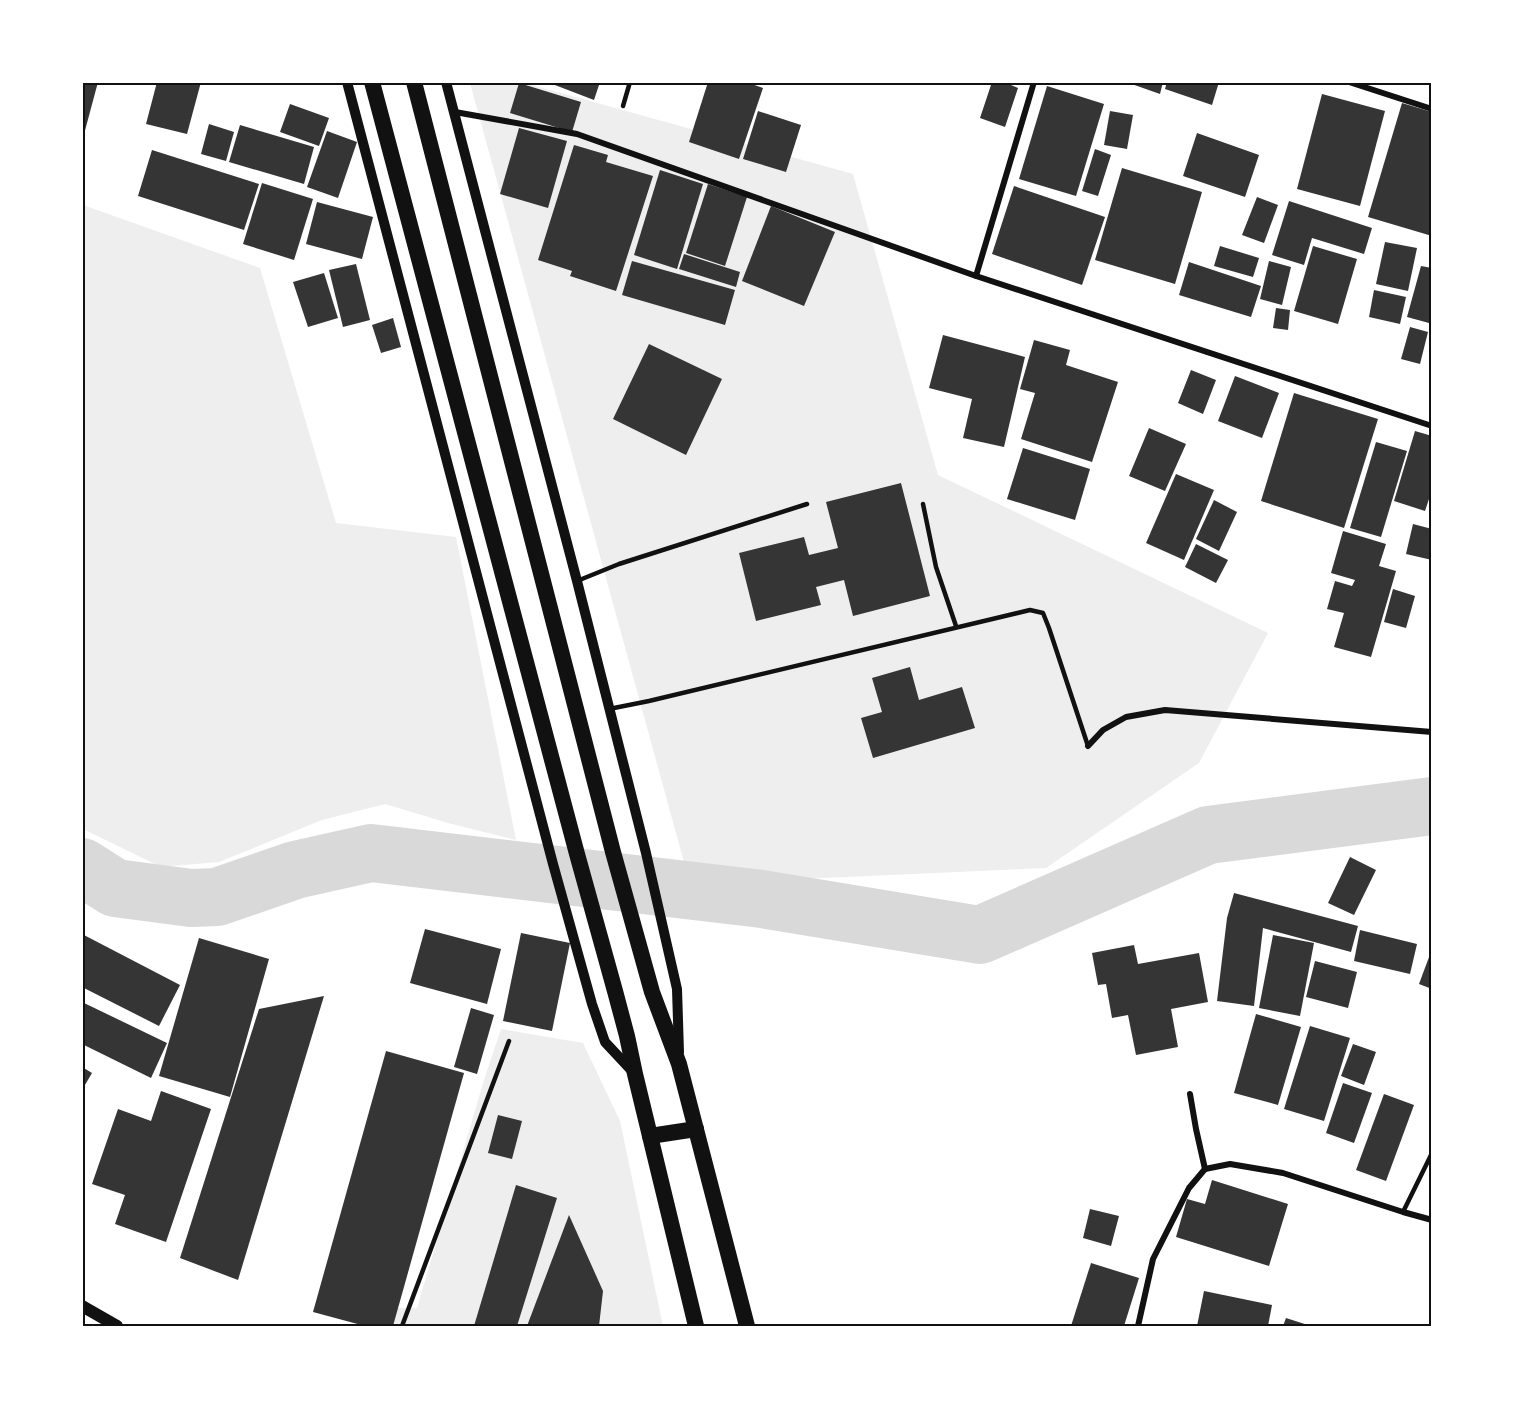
<svg xmlns="http://www.w3.org/2000/svg" width="1514" height="1409" font-family="Commissioner,sans-serif">
<rect width="100%" height="100%" fill="#fff"/>
<g fill="#eee">
<path d="M470,83h55l328,91 85,301 330,158 -69,130 -153,105 -310,14 -49,-9z"/>
<path d="M83,205l177,63 76,255 120,14 60,303 -68,-17 -63,-19 -63,16 -103,42 -58,5 -78,-38z"/>
<path d="M501,1029l82,14 37,78 43,205h-280l5,-18h29l67,-228z"/>
</g>
<g fill="none" stroke-linecap="round" stroke-linejoin="round">
<path stroke="#d9d9d9" stroke-width="58" d="M82,867l33,21 76,10 26,-1 78,-27 76,-17 391,46 218,36 228,-100 224,-29"/>
</g>
<g fill="#353535">
<path d="M82,82h16l-15,56h-1z"/>
<path d="M157,82h44l-14,52 -41,-10z"/>
<path d="M547,82h53l-6,18z"/>
<path d="M708,82h38l17,6 -24,71 -50,-17z"/>
<path d="M992,82h12l14,6 -13,39 -25,-9z"/>
<path d="M1126,82h37l-3,12z"/>
<path d="M1167,82h52l-7,23 -47,-16z"/>
<path d="M519,83l62,19 -9,30 -62,-19z"/>
<path d="M1047,86l57,18 -28,92 -57,-17z"/>
<path d="M1322,94l63,17 -25,95 -63,-17z"/>
<path d="M1402,103l30,9v124l-64,-19z"/>
<path d="M290,104l39,14 -10,28 -39,-14z"/>
<path d="M758,111l43,14 -15,47 -43,-13z"/>
<path d="M1110,111l23,4 -6,34 -23,-4z"/>
<path d="M209,124l25,8 -8,29 -25,-7z"/>
<path d="M240,125l74,22 -10,37 -75,-22z"/>
<path d="M519,128l48,13 -19,67 -48,-14z"/>
<path d="M327,131l30,11 -19,56 -31,-11z"/>
<path d="M1197,133l62,22 -14,42 -62,-21z"/>
<path d="M574,145l34,10 -2,7 47,14 -37,115 -46,-15 2,-5 -34,-11z"/>
<path d="M1095,149l16,6 -13,41 -16,-5z"/>
<path d="M152,150l107,34 -15,46 -106,-34z"/>
<path d="M1122,168l80,24 -27,92 -80,-24z"/>
<path d="M660,170l43,14 -26,85 -43,-14z"/>
<path d="M262,183l51,16 -19,61 -51,-16z"/>
<path d="M708,184l39,13 -22,69 -39,-13z"/>
<path d="M1014,186l91,31 -23,68 -90,-31z"/>
<path d="M1257,197l21,8 -14,38 -22,-8z"/>
<path d="M1289,201l83,27 -8,26 -52,-16 -8,27 -32,-10z"/>
<path d="M317,202l56,15 -11,42 -56,-15z"/>
<path d="M771,206l64,26 -31,74 -62,-25z"/>
<path d="M1385,242l32,6 -9,43 -32,-7z"/>
<path d="M1220,246l39,12 -6,19 -39,-11z"/>
<path d="M1313,246l44,13 -19,65 -44,-13z"/>
<path d="M684,254l56,18 -4,15 -57,-18z"/>
<path d="M632,261l103,29 -10,35 -103,-30z"/>
<path d="M1269,261l22,6 -9,38 -22,-6z"/>
<path d="M1189,262l72,24 -10,31 -72,-22z"/>
<path d="M356,264l14,56 -27,7 -14,-57z"/>
<path d="M1421,266l11,2v47l-3,8 -22,-6z"/>
<path d="M324,273l14,45 -30,9 -15,-45z"/>
<path d="M1374,290l32,7 -6,27 -31,-7z"/>
<path d="M1276,308l14,2 -2,20 -15,-2z"/>
<path d="M393,318l8,29 -20,6 -9,-28z"/>
<path d="M1410,327l18,5 -8,32 -19,-5z"/>
<path d="M943,335l82,22 -21,90 -41,-9 9,-39 -43,-11z"/>
<path d="M1034,340l36,10 -4,15 52,17 -26,80 -71,-23 14,-46 -15,-4z"/>
<path d="M649,344l73,35 -36,76 -73,-36z"/>
<path d="M1191,370l25,10 -13,34 -25,-11z"/>
<path d="M1235,376l44,17 -17,45 -44,-17z"/>
<path d="M1294,393l84,26 -34,109 -83,-27z"/>
<path d="M1149,428l37,16 -21,47 -36,-15z"/>
<path d="M1415,431l17,5v54l-7,21 -31,-10z"/>
<path d="M1376,442l31,9 -26,86 -31,-9z"/>
<path d="M1023,448l67,21 -15,51 -68,-21z"/>
<path d="M1176,474l38,16 -30,70 -38,-17z"/>
<path d="M901,483l29,113 -77,20 -9,-36 -28,7 5,18 -65,16 -17,-68 65,-16 5,18 29,-7 -12,-46z"/>
<path d="M1214,500l23,12 -18,39 -23,-12z"/>
<path d="M1413,524l19,5v31l-26,-6z"/>
<path d="M1343,531l43,13 -7,22 17,5 -25,86 -37,-10 10,-34 -17,-4 8,-28 17,5 3,-6 -24,-7z"/>
<path d="M1196,544l32,16 -12,23 -31,-16z"/>
<path d="M1393,589l22,7 -9,32 -22,-6z"/>
<path d="M910,667l9,33 43,-13 13,41 -102,30 -12,-40 21,-6 -10,-34z"/>
<path d="M1350,857l26,13 -22,45 -26,-12z"/>
<path d="M1234,893l124,33 -7,26 -88,-24 -9,78 -37,-5 10,-83z"/>
<path d="M425,929l76,20 -14,55 -77,-21z"/>
<path d="M1360,930l57,14 -7,30 -56,-13z"/>
<path d="M521,933l49,10 -18,88 -49,-10z"/>
<path d="M82,934l98,51 -21,41 -77,-39z"/>
<path d="M1273,935l41,8 -14,73 -41,-8z"/>
<path d="M199,938l70,21 -39,138 -71,-21z"/>
<path d="M1134,945l4,19 61,-11 9,49 -37,7 7,38 -42,8 -8,-40 -16,3 -6,-34 -8,1 -6,-32z"/>
<path d="M1432,949v40l-13,-5z"/>
<path d="M1315,961l42,11 -9,36 -42,-11z"/>
<path d="M324,996l-86,284 -58,-22 79,-249z"/>
<path d="M82,1002l85,41 -16,35 -69,-34z"/>
<path d="M471,1008l23,7 -17,59 -23,-7z"/>
<path d="M1256,1014l45,13 -23,78 -44,-12z"/>
<path d="M1310,1026l40,12 -26,83 -40,-12z"/>
<path d="M1353,1044l23,8 -12,33 -23,-9z"/>
<path d="M386,1051l78,22 -71,253h-28l-52,-14z"/>
<path d="M82,1067l10,6 -10,17z"/>
<path d="M1343,1083l29,10 -18,50 -28,-10z"/>
<path d="M161,1091l50,18 -45,133 -51,-18 10,-29 -33,-11 26,-75 33,12z"/>
<path d="M1384,1094l30,11 -28,76 -30,-11z"/>
<path d="M498,1115l24,6 -10,38 -24,-6z"/>
<path d="M1212,1180l76,24 -19,62 -93,-29 11,-38 18,5z"/>
<path d="M516,1185l41,13 -40,128h-43z"/>
<path d="M1090,1209l29,7 -8,30 -28,-8z"/>
<path d="M569,1215l34,76 -4,35h-72z"/>
<path d="M1091,1263l48,15 -15,48h-53z"/>
<path d="M1204,1291l68,14 -4,21h-71z"/>
<path d="M1286,1318l25,8h-28z"/>
</g>
<g fill="none" stroke-linecap="round" stroke-linejoin="round">
<g stroke="#111" stroke-width="4.5">
<path d="M623,106l7,-24"/>
<path d="M923,504l13,63 20,59"/>
<path d="M577,581l42,-17 188,-60"/>
<path d="M609,709l40,-8 381,-91 13,3 6,15 39,118"/>
<path d="M1403,1212l29,-59"/>
<path d="M402,1326l107,-285"/>
</g>
<g stroke="#111" stroke-width="6">
<path d="M1349,82l83,27"/>
<path d="M455,112l122,22 399,142 456,150"/>
<path d="M976,276l58,-194"/>
<path d="M1088,746l15,-16 23,-13 39,-7 267,22"/>
<path d="M1190,1094l6,35 9,40"/>
<path d="M1205,1169l25,-5 53,9 120,39 29,8"/>
<path d="M1138,1326l15,-67 36,-71 16,-19"/>
</g>
<g stroke="#111" stroke-width="10">
<path d="M347,82l206,782 39,140 13,38 28,30"/>
<path d="M446,82l131,499 69,272 31,136 2,63"/>
</g>
<path stroke="#111" stroke-width="12" d="M82,1306l35,20"/>
<g stroke="#111" stroke-width="16">
<path d="M372,82l205,772 38,137 12,45 8,38 61,252"/>
<path d="M414,82l199,770 39,140 27,72 68,262"/>
<path d="M650,1136l46,-7"/>
</g>
</g>
<rect width="1514" height="1409" fill="none" stroke="#ffffff" stroke-width="168"/>
<rect x="84" y="84" width="1346" height="1241" fill="none" stroke="#111" stroke-width="2"/>
</svg>
